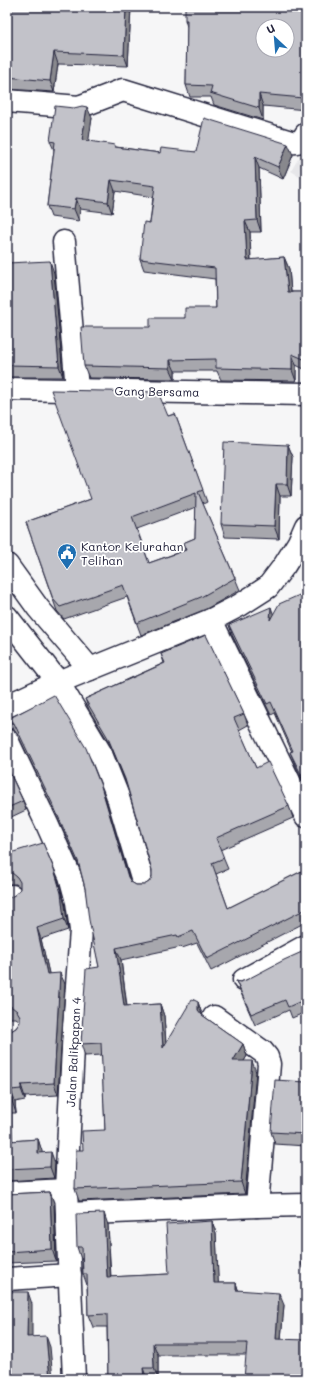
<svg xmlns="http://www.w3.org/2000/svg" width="313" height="1386" font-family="Mali,sans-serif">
<rect width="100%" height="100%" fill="#f6f6f7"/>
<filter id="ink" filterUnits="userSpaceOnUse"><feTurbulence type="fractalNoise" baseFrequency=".025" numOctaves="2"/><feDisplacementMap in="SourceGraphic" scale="8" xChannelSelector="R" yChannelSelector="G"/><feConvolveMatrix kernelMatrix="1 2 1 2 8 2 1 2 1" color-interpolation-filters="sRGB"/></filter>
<g filter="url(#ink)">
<path fill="#e6e6e9" d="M306,146v34l-15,-9z"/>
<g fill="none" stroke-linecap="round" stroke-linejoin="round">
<g stroke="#22223b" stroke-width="25">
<g id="minor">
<path d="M7,101l72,6 44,-17 168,52c7,1 11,-1 15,-8"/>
<path d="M64,242l13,147"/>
<path d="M7,389l299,5"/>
<path d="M7,565l31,43 52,61"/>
<path d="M7,617l51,65 43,72 16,40 27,91"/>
<path d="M211,620l95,196"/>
<path d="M7,706l51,-24 153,-62 29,-15 28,-18 16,-21 15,-24 7,-16"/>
<path d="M7,740l40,84 23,52 7,26 4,28 -7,97 -8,163 8,189"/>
<path d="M7,897l5,-1"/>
<path d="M244,980l62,-34"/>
<path d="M214,1017l49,35 4,5 2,7 -12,142"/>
<path d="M7,1193l59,-3"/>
<path d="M67,1214l190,-8 49,-1"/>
<path d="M7,1279l63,-4"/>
</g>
</g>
<use href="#minor" stroke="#fff" stroke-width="22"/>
</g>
<g fill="#a7a7ad" stroke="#22223b" fill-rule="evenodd">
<path d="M7,7h124l-3,59 -70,-2 -4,28 -47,-3z"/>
<path d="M306,7v103l-43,-4v14l-49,-15 -3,-8h-21l-4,-12 1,-58 -2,-7z"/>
<path d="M92,118l-4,23 28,6 44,6 36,-1 97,3 -10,24 -24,-11 2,64h-11l1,28 33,-3 5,12 2,23h15v78l-10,-5v16l-75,-1 -4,-9h-42v8l-86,-1 -5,-12 66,-39 35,-9 31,-10 -1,-29 -71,-9 -4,-11 10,-36 3,-26 -38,-6 -3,22 -32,-4 -1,12 -28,-4 -4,-11 7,-56 -4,-9z"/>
<path d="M306,161v13l-3,-9z"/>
<path d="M7,234l1,29 46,10 9,104h-56z"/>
<path d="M175,414l32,88 -4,2 32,74 5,12 -34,19 -65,26 -14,-38 -63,22 -7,-8 -31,-89 65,-23 77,-83zM196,507l-1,31 -12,5 2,7 -36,13 -12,-34z"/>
<path d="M288,445l5,12 -2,39h-11l-1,43 -54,-2 -4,-13z"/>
<path d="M306,590v197l-11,-23 -5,-12h2l-17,-39 -4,2 -38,-78 -4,-12 44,-11 31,-21z"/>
<path d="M161,654l83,60 4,11 -9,5 17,38 33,38 4,12 -73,32 8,19 -12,5 12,34 78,-39v53l-95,49 -14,-28 -15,5 -1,-1 -60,13 6,46 33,-2 4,12 2,26 32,-40 4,13 41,29 4,12 -3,5 12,11 -11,122 -166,7 -4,-12 8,-39 22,-20 -3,-75 -17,1 -4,-12 18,-77 -14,-79 -6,-22 -21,-47 -40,-84 -4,-5 -4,-12 95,80 24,82 2,2 5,3h8l5,-3 3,-5v-7l-26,-87 -13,-34 -24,-39 -4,-11 79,-36z"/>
<path d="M7,767l16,34 3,9 -19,9z"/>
<path d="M7,854l47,15 4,11 7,25 3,25 -27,9 8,35 16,10 -7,111 -33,2v3l-10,2 1,11h-5l1,28 26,-2 4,14 13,10 -1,15 -47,3v-150h4l5,-3 4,-6v-1l-4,-3h-6l-3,1v-122h4l5,-3 4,-5v-2l-4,-3h-6l-3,1z"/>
<path d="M306,956v56l-14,6 -3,-8 -34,15 -15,-34 -4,-10 4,1 6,-2z"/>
<path d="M306,1082v64l-31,-2 -4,-12z"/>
<path d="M50,1192l4,11 2,58 -49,2v-69z"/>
<path d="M306,1215v62l-4,-12z"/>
<path d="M212,1221l4,12 2,50h18l2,7 46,15 -3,34 -35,16h-88v24h-50l-1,-52h-14l-5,-12 -1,-30 -4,-11 -1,-15h-1l-4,-12 31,-22 3,52 58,-3z"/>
</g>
<g fill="#88888d" stroke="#22223b">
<path d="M126,7h5l-3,59 -4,-11z"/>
<path d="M54,52l4,12 -4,28 -4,-11z"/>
<path d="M306,72v34l-3,-8z"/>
<path d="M259,94l4,12v14l-4,-12z"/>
<path d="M87,107l5,11 -5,34 -5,-12z"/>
<path d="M288,144l5,11 -10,24 -5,-12z"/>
<path d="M255,157l4,11 2,64 -4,-12z"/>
<path d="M111,180l4,11 -3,22 -4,-11z"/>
<path d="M76,198l4,11 -1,12 -5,-12z"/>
<path d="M245,221l5,11 1,40 -4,-12z"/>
<path d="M7,234l2,41 -2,-5z"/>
<path d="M284,257l5,12 3,35 -4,-12z"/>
<path d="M50,261l4,12 9,104 -4,-11z"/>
<path d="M292,354l4,11v16l-4,-11z"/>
<path d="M170,360l5,11v8l-5,-11z"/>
<path d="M288,445l5,12 -2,39 -4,-12z"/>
<path d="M276,484l4,12 -1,43 -5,-13z"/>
<path d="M271,607l4,12 -5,1z"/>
<path d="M101,786l4,12 27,91 -4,-12z"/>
<path d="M54,869l4,11 7,25 3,25 -4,-11z"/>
<path d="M37,928l4,11 11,47 -5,-12z"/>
<path d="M116,948l5,12 7,58 -4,-12z"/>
<path d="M60,973l5,11 -7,111 -4,-12z"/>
<path d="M198,1002l4,12 1,8 -5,-12z"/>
<path d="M160,1004l4,12 3,43 -4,-11z"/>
<path d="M243,1044l4,12 -10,17 -4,-12z"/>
<path d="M252,1061l4,11 -11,122 -4,-12z"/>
<path d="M21,1085l4,12v3l-4,-11z"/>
<path d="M11,1090l4,12 1,11 -4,-12z"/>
<path d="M7,1102l4,11 2,40 -4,-12z"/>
<path d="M38,1139l4,12 1,13 -5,-11z"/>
<path d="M51,1152l4,11 -1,15 -4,-11z"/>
<path d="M50,1192l4,11 2,58 -4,-12z"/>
<path d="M104,1213l4,12 3,64 -4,-12z"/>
<path d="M212,1221l4,12 3,62 -5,-12z"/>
<path d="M236,1283l4,12 -4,-5z"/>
<path d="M28,1292l4,12v45l-5,-12z"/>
<path d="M279,1293l5,12 -4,46 -4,-12z"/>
<path d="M46,1336l4,11 3,32h-3z"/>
<path d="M153,1343l5,12v24l-4,-11z"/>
<path d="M143,1368l4,11h-3z"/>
</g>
<g fill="#c2c2c9" stroke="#22223b" fill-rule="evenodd">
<path d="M7,7h119l-2,48 -70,-3 -4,29 -43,-4z"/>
<path d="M185,7h121v65l-3,26 -44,-4v14l-49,-15 2,-7 -26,-1 1,-65h-2zM263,26h24v24h-24z"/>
<path d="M55,106l19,2 8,-2 5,1 -5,33 33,5v2l45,6 1,-5 35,4 8,-34 84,26 -10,23 -23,-10 2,63 -12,1 2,39 37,-3 4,35h18v68l-14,-6v16l-76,-2v-9l-46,1v8l-86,-2 -3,-39h69v-9h35v-10h31l-1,-40 -75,-9 4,-37 6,1 5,-37 -44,-6 -3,22 -32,-4 -2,11 -27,-3 8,-64 -5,-1z"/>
<path d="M306,161v6l-3,-2z"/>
<path d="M50,261l9,105 -52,-1v-102z"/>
<path d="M51,390l107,2 10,24 7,-2 28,76 -5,2 37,86 -34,19 -64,26 -14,-38 -63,22 -7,-8 -27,-77 65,-23zM196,493l-1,45 -12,5 3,7 -37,13 -17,-46z"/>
<path d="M224,442l64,3 -1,39h-11l-2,42 -53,-2z"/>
<path d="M306,590v194l-16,-32 3,-1 -22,-49 -4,2 -38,-79 42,-18 -1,13 9,-16 25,-11 -1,-2z"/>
<path d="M206,635l38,79 -10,4 22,50 12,-6 21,44 -73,32 8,20 -12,5 16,45 78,-39v40l-99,50 -14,-28 -15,6 -1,-2 -61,13 8,58 36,-2 3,44 29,-49 6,3v8l4,5 41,29 -10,17h19l-11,121 -166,7 1,-39h7l-1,-19 23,-1 -4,-87 -20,1 5,-75 13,-2 -10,-47 -4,-32 -7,-27 -24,-54 -40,-84 -4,-5 44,-23 32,53 15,38 27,91 3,5 5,3h8l5,-3 3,-5v-7l-27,-91 -17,-41 -23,-39 80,-36 -4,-9z"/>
<path d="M7,767l16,34 -16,7z"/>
<path d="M43,843l11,26 7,24 3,26 -27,9 10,46 13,-1 -6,110 -33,2v4l-10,1 1,11 -5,1v-71h4l5,-3 4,-6v-6l-3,-5 -5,-4 -5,-1v-109h4l5,-3 4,-5v-7l-3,-5 -5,-4 -5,-1v-18z"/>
<path d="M304,951l2,5v43l-18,8 -3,-7 -34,14 -15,-33 4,1 6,-2 38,-20z"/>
<path d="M275,1080l31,2v52l-35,-2z"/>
<path d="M7,1102l2,39 29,-2v14l13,-1 -1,15 -43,2z"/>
<path d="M50,1192l2,57 -45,3v-58z"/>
<path d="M104,1213l3,64 62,-3 -3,-50 46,-3 2,62h22v7l43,3 -3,46 30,1v39h-62l3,-36h-94l1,25h-11l1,11h-36l-1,-65 -19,1 -1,-41h-4l-1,-27h-5l-1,-33z"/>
<rect x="302" y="1215" width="4" height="50"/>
<path d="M7,1292h21l-1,45 19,-1 4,43h-43z"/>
</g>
</g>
<defs>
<g id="civic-pin" transform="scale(1)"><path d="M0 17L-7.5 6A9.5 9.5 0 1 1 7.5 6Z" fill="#1f6fb2" stroke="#fff"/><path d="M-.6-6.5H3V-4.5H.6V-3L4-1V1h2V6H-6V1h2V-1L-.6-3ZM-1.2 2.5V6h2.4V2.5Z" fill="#fff"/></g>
</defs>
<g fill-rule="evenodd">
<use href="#civic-pin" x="67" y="553"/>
</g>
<g text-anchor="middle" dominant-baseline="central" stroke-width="3.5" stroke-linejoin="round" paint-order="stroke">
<g font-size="12" fill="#22223b" stroke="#fff">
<text transform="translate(157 391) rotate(1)">Gang Bersama</text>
<text transform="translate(73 1052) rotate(-87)">Jalan Balikpapan 4</text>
</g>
<g font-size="12" fill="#22223b" stroke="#fff" text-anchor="start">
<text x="81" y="546">Kantor Kelurahan<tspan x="81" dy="14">Telihan</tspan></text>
</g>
</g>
<rect width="313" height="1386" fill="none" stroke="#fff" stroke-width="24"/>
<rect x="12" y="12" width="289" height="1362" fill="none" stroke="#22223b" stroke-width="1.5" filter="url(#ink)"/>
<g transform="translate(275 38) rotate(334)"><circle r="19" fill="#ffffff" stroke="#a7a7b1"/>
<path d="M0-3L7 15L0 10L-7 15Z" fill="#1f6fb2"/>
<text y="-6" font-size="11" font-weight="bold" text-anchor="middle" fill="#22223b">U</text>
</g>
</svg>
